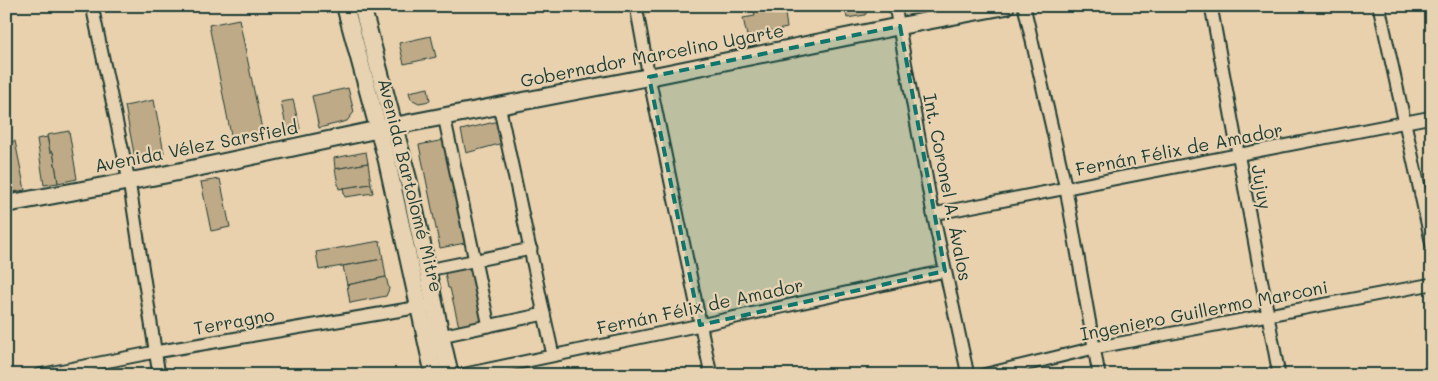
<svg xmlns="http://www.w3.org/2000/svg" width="1438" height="381" font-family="Mali,sans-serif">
<rect width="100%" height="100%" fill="#e9d1ae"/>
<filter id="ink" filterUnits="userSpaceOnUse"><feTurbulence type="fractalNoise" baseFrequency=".02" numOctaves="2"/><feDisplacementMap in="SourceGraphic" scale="10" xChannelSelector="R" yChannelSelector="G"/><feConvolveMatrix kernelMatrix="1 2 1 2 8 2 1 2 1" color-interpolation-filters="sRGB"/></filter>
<g filter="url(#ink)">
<g fill="#bfaa88" stroke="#1f3d34">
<path d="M778,6h6l3,22 -40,8 -4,-18 12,-2 -1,-5z"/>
<path d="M845,6h26l-6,9 -18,3z"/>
<path d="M239,19l24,115 -31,6 -23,-115z"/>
<path d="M431,36l5,21 -32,7 -5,-21z"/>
<path d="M348,88l6,24 -7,9 -28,7 -7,-32z"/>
<path d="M428,88l2,13 -11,2 -8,-4 -2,-7z"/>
<path d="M154,100l10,53 -29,6 -10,-53z"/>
<path d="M293,100l7,29 -13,2 -6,-29z"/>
<path d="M499,121l4,22 -37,10 -5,-23z"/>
<path d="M69,131l8,48 -19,4 -5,-31h-3l-3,-17z"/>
<path d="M47,137l3,15h3l5,31 -14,2 -7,-46z"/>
<path d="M444,140l21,103 -25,5 -21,-103z"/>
<path d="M15,141l10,49 -18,3 -1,-50z"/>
<path d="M366,152l2,11 -33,6 -1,-11z"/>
<path d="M368,163l3,21 -32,5 -4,-20z"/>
<path d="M220,179l10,48 -19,4 -10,-49z"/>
<path d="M371,184l2,9 -28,4 -2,-9z"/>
<path d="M380,241l3,18 -64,11 -3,-18z"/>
<path d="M383,259l3,18 -39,8 -4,-19z"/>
<path d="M471,266l13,56 -25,5 -9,-39h-2l-3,-15z"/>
<path d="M386,277l3,12 -3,7 -36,7 -3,-18z"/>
</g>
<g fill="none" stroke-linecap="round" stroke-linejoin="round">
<g stroke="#1f3d34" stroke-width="15">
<g id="street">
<path d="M92,6l37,175 30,194"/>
<path d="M636,6l13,71 62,298"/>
<path d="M895,6l38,208 35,161"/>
<path d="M1024,6l42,183 33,186"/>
<path d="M1211,6l68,369"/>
<path d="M1379,6l53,239"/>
<path d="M444,116l45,210"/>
<path d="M933,214l499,-97"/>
<path d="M428,270l103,-21"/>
<path d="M544,314l9,41"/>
<path d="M441,336l103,-22 -45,-209"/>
<path d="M39,375l116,-23 271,-46"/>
<path d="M461,375l239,-50 245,-54"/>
<path d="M983,375l111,-27 338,-64"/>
</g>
</g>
<g stroke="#1f3d34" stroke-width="20">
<g id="secondary">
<path d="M345,6l42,155 47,214"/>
<path d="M362,6l48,180 31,150 9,39"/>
<path d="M6,204l157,-29 231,-49 255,-49 251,-51 106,-20"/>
</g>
</g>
<use href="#street" stroke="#e7d2b1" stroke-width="11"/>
<use href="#secondary" stroke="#e7d2b1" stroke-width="16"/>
</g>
</g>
<path fill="#0f766e" fill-opacity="0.2" stroke="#0f766e" stroke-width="4" stroke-dasharray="10 6" stroke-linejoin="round" d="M900,26l45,245 -245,54 -51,-248z"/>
<g text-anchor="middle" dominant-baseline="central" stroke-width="4.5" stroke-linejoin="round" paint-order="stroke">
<g font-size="18" fill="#1f3d34" stroke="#e7d2b1">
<text transform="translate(652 55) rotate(-11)">Gobernador Marcelino Ugarte</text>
<text transform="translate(196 146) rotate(-11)">Avenida Vélez Sarsfield</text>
<text transform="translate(1179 149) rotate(-11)">Fernán Félix de Amador</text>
<text transform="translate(411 185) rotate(76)">Avenida Bartolomé Mitre</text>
<text transform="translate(948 187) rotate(79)">Int. Coronel A. Ávalos</text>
<text transform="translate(1262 187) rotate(80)">Jujuy</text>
<text transform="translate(700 306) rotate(-12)">Fernán Félix de Amador</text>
<text transform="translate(1204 310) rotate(-11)">Ingeniero Guillermo Marconi</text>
<text transform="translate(234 321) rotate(-10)">Terragno</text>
</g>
</g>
<rect width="1438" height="381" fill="none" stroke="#e7d2b1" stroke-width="25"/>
<rect x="12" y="12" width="1413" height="356" fill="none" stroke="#1f3d34" stroke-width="2" filter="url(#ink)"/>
</svg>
